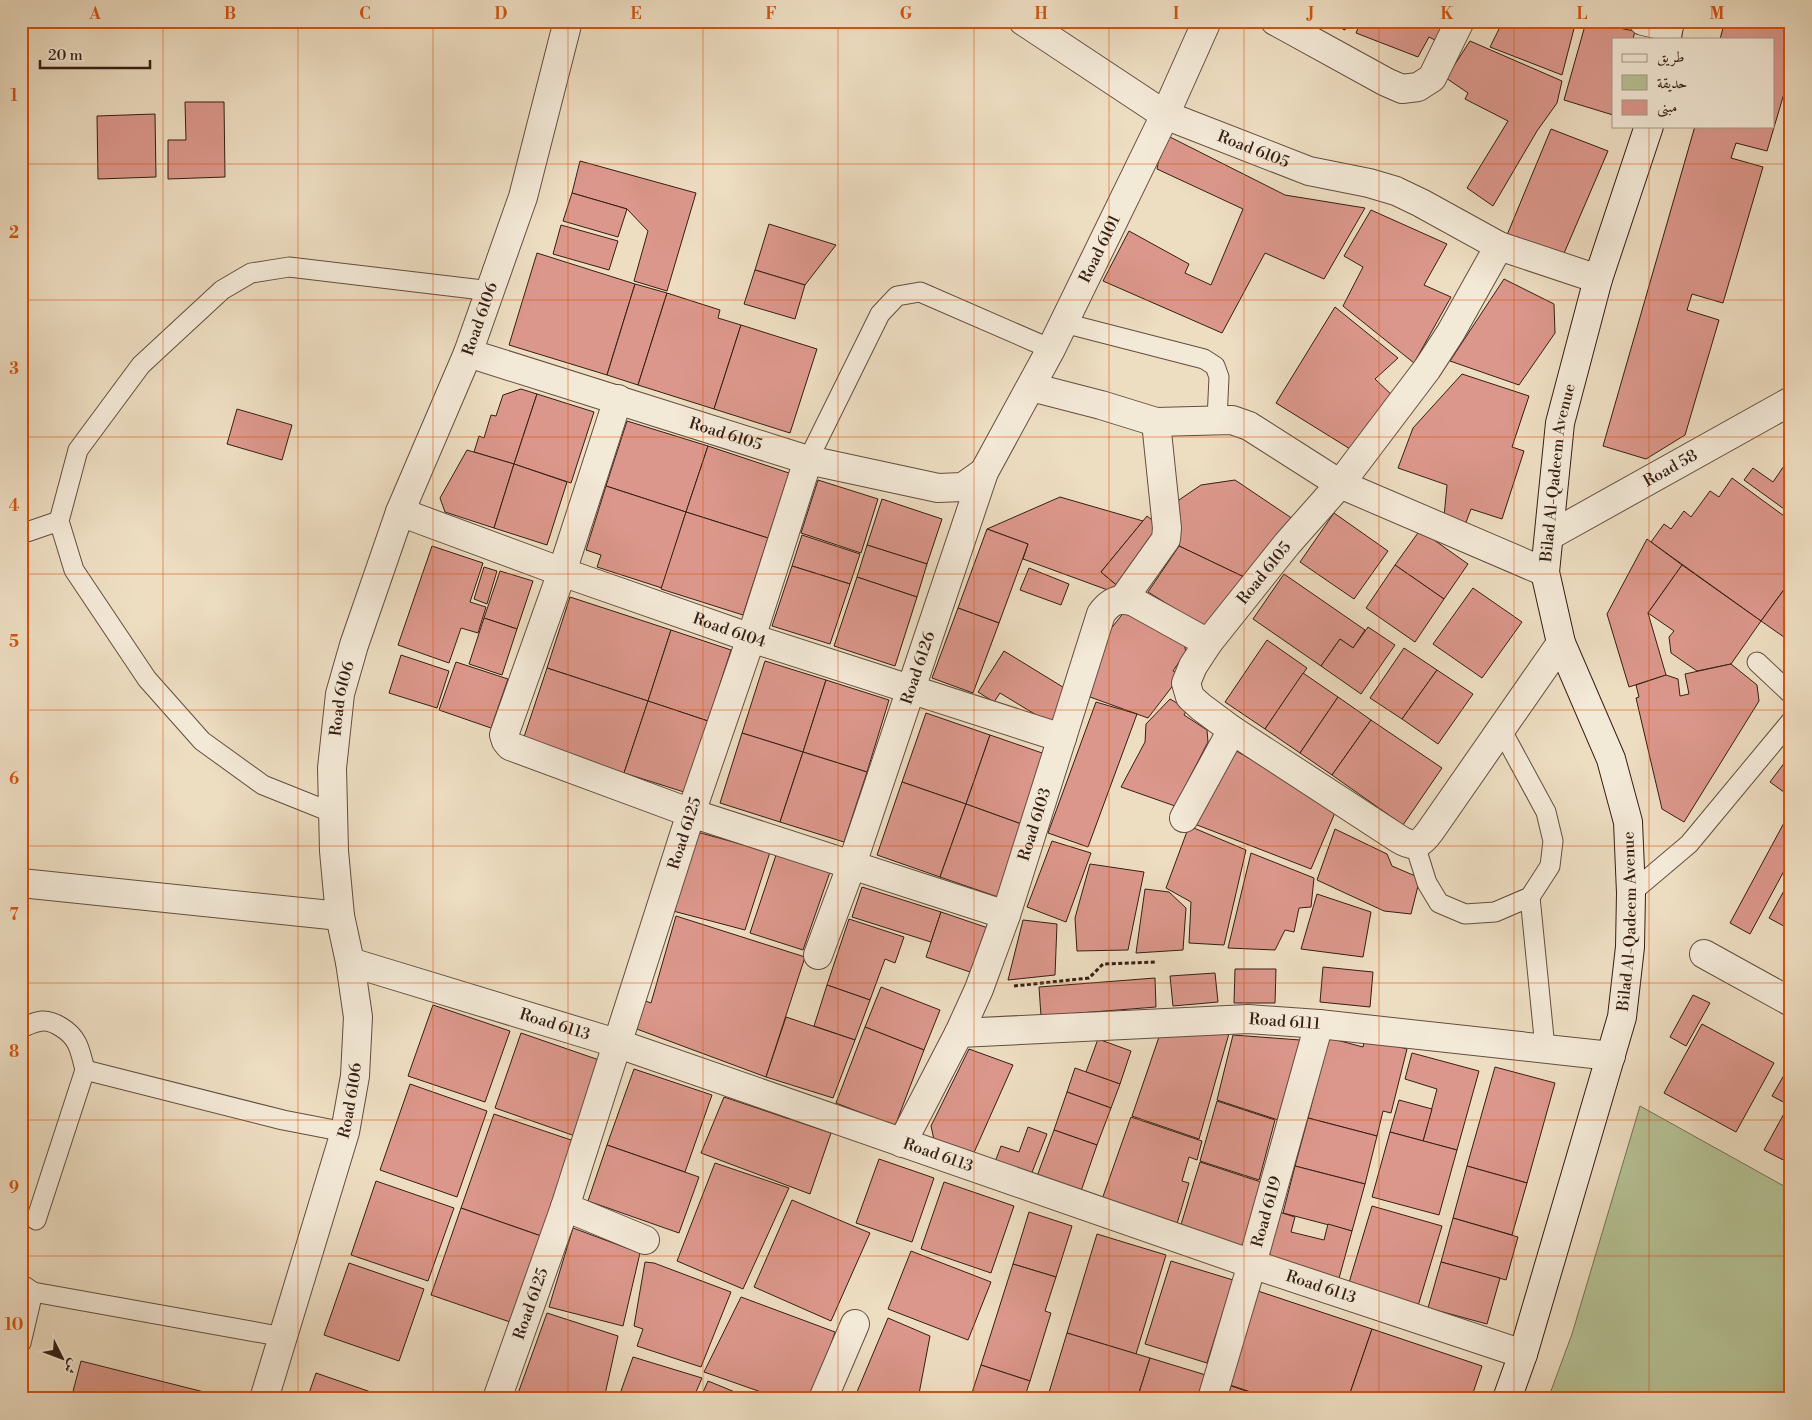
<svg xmlns="http://www.w3.org/2000/svg" width="1812" height="1420" font-family="'Libre Bodoni',Amiri,serif">
<rect width="100%" height="100%" fill="#edddc1"/>
<filter id="stains"><feTurbulence type="fractalNoise" baseFrequency=".004" numOctaves="4"/><feColorMatrix values="0 0 0 0 .2 0 0 0 0 .09 0 0 0 0 .02 0 0 0 .5 -.17"/></filter>
<radialGradient id="worn" r=".72"><stop offset=".6" stop-color="#630" stop-opacity="0"/><stop offset="1" stop-color="#630" stop-opacity=".3"/></radialGradient>
<path fill="#b5c295" stroke="#757054" d="M1640,1106l151,84v209h-243l24,-65z"/>
<g fill="#db978b" stroke="#351f13">
<path d="M1325,21h25l-5,9z"/>
<path d="M1361,21h86l-10,20 -8,-4 -11,20 -62,-24z"/>
<path d="M1503,21h73l-14,54 -72,-28z"/>
<path d="M1725,21h66v49l-24,81 -31,-8 -5,15 32,9 -40,136 -31,-9 -5,16 32,10 -34,115 -39,24 -43,-13 92,-320h78v-87h-53z"/>
<path d="M1586,22l49,9 -2,8h-20v76l-49,-15z"/>
<path d="M1470,41l92,40 -5,22 -20,28 -44,75 -26,-18 41,-67 -43,-22 3,-6 -22,-15z"/>
<path d="M185,102h39l1,75 -57,2v-39h18z"/>
<path d="M155,114l1,63 -58,2 -1,-63z"/>
<path d="M1551,129l57,22 -46,107 -55,-23z"/>
<path d="M1164,134l121,61 80,13 -41,71 -59,-26 -43,80 -119,-52 26,-50 60,33 -4,9 26,12 32,-76 -86,-40z"/>
<path d="M580,161l116,32 -29,98 -33,-10 14,-50 -21,-22 -55,-16z"/>
<path d="M572,193l55,16 -9,28 -55,-16z"/>
<path d="M1371,210l76,34 -23,41 27,12 -37,66 -71,-57 20,-39 -19,-11z"/>
<path d="M769,224l67,21 -31,40 -50,-15z"/>
<path d="M561,225l57,16 -9,29 -56,-16z"/>
<path d="M537,253l98,31 -28,91 -98,-30z"/>
<path d="M755,270l50,15 -10,34 -51,-15z"/>
<path d="M1504,279l50,25 1,29 -36,52 -69,-24z"/>
<path d="M635,284l32,9 -29,92 -31,-10z"/>
<path d="M667,293l53,17 -2,8 23,7 -27,84 -76,-24z"/>
<path d="M1335,307l63,51 -23,21 20,19 -40,54 -79,-49z"/>
<path d="M741,325l76,24 -27,84 -76,-24z"/>
<path d="M1462,374l67,22 -17,51 12,4 -22,68 -31,-10 -6,16 -21,-8 3,-32 -49,-17 15,-40z"/>
<path d="M521,389l16,5 -23,70 -40,-12 5,-16 5,2 7,-23 5,1 7,-21z"/>
<path d="M537,394l57,18 -23,71 -57,-19z"/>
<path d="M237,409l55,16 -10,35 -55,-16z"/>
<path d="M627,421l81,25 -22,66 -80,-26z"/>
<path d="M708,446l81,27 -21,65 -82,-26z"/>
<path d="M467,450l47,14 -20,64 -49,-16 -5,-14z"/>
<path d="M1788,460l3,2v52l-47,-34 9,-12 20,14z"/>
<path d="M514,464l53,18 -20,63 -53,-17z"/>
<path d="M1732,478l59,43v59l-30,41 -110,-79 13,-18 7,5 13,-18 7,6 19,-26 9,6z"/>
<path d="M818,480l60,19 -17,54 -60,-20z"/>
<path d="M1235,480l58,39 -49,58 -65,-31 -3,-44 25,-17z"/>
<path d="M606,486l80,26 -24,76 -65,-21 4,-12 -15,-5z"/>
<path d="M1060,497l83,24 -42,51 19,16 -4,5 -93,-34 5,-15 -41,-15z"/>
<path d="M882,499l60,20 -15,45 -60,-19z"/>
<path d="M686,512l82,26 -25,77 -82,-26z"/>
<path d="M1334,513l54,38 -34,48 -54,-37z"/>
<path d="M1147,516l19,15 -46,57 -19,-16z"/>
<path d="M987,529l41,15 -29,79 -41,-15z"/>
<path d="M1420,530l48,34 -24,35 -49,-34z"/>
<path d="M802,535l58,19 -10,30 -58,-18z"/>
<path d="M1647,539l35,26 -34,48 18,62 -37,12 -22,-73z"/>
<path d="M867,545l60,19 -10,33 -60,-20z"/>
<path d="M432,546l51,17 -13,39 16,5 -8,26 -17,-5 -12,35 -51,-18z"/>
<path d="M1179,546l65,31 -35,53 -61,-38z"/>
<path d="M1395,565l49,34 -29,43 -49,-34z"/>
<path d="M1682,565l79,56 -30,43 -34,7 -26,-18 -2,-16 5,-6 -26,-18z"/>
<path d="M792,566l58,18 -20,60 -58,-18z"/>
<path d="M484,567l13,4 -10,33 -13,-5z"/>
<path d="M1029,568l40,16 -8,21 -41,-15z"/>
<path d="M500,571l33,10 -16,48 -33,-11z"/>
<path d="M1284,574l81,56 -12,18 -13,-9 -19,27 -68,-47z"/>
<path d="M857,577l60,20 -22,69 -61,-20z"/>
<path d="M1791,580v62l-30,-21z"/>
<path d="M1473,588l49,34 -40,56 -49,-34z"/>
<path d="M570,597l101,33 -23,71 -101,-33z"/>
<path d="M1129,606l54,34 3,12 -13,19 8,4 -33,43 -58,-21 15,-61z"/>
<path d="M958,608l41,15 -26,70 -41,-15z"/>
<path d="M484,618l33,11 -15,46 -33,-11z"/>
<path d="M1368,627l27,18 -34,49 -40,-28 19,-27 13,9z"/>
<path d="M671,630l60,20 -23,71 -60,-20z"/>
<path d="M1267,640l40,28 -42,61 -40,-27z"/>
<path d="M1404,648l33,22 -35,49 -32,-21z"/>
<path d="M1004,651l67,41 -20,32 -51,-31 -6,9 -16,-10z"/>
<path d="M401,655l48,16 -12,37 -48,-15z"/>
<path d="M765,661l61,19 -23,72 -61,-19z"/>
<path d="M456,662l52,17 -17,49 -52,-18z"/>
<path d="M1731,664l26,21 2,16 -75,121 -22,-13 -26,-111 3,-1 -3,-12 30,-10 12,4 2,17 9,-2 -4,-20z"/>
<path d="M547,668l101,33 -24,72 -101,-33z"/>
<path d="M1437,670l36,24 -35,50 -36,-25z"/>
<path d="M1303,673l35,24 -38,56 -35,-24z"/>
<path d="M826,680l63,20 -22,72 -64,-20z"/>
<path d="M1338,697l33,23 -39,55 -32,-22z"/>
<path d="M1170,699l17,10 -3,6 23,15 1,12 -33,64 -54,-19 24,-45 1,-18z"/>
<path d="M648,701l60,20 -24,71 -60,-19z"/>
<path d="M1096,702l41,12 -49,133 -40,-14z"/>
<path d="M926,713l64,22 -24,69 -64,-22z"/>
<path d="M1371,720l71,48 -39,57 -71,-50z"/>
<path d="M742,733l61,19 -23,70 -60,-19z"/>
<path d="M990,735l58,20 -24,70 -58,-21z"/>
<path d="M1231,748l106,60 -26,61 -119,-46z"/>
<path d="M803,752l64,20 -23,70 -64,-20z"/>
<path d="M1791,754v37l-3,4 -18,-13z"/>
<path d="M902,782l64,22 -26,73 -63,-22z"/>
<path d="M966,804l58,21 -26,72 -58,-20z"/>
<path d="M1785,821l6,3v34l-41,76 -20,-11z"/>
<path d="M1189,826l57,24 -22,95 -35,-2 2,-41 -25,-14z"/>
<path d="M1335,829l52,25 5,12 28,12 -9,36 -27,-3 -67,-31z"/>
<path d="M697,832l73,20 -25,78 -72,-19z"/>
<path d="M1052,841l39,12 -25,69 -39,-15z"/>
<path d="M1251,853l63,25 -3,29 -12,1 -5,24 -9,-2 -10,20 -47,-2z"/>
<path d="M776,855l54,17 -27,78 -53,-17z"/>
<path d="M1090,864l54,8 -16,78 -51,1 -2,-33z"/>
<path d="M1791,878v52l-22,-12z"/>
<path d="M862,887l79,25 -10,30 -79,-25z"/>
<path d="M1145,889l24,3 17,16 -3,42 -47,3z"/>
<path d="M1317,894l54,18 -8,45 -62,-8z"/>
<path d="M941,912l50,17 -15,45 -50,-17z"/>
<path d="M676,916l129,41 -39,120 -140,-52 9,-28 16,6z"/>
<path d="M849,919l55,18 -9,26 -10,-4 -15,41 -43,-15z"/>
<path d="M1023,920l34,4 -2,51 -47,5z"/>
<path d="M1323,967l50,5 -3,35 -50,-5z"/>
<path d="M1235,969h41l-1,34h-41z"/>
<path d="M1215,973l3,29 -45,4 -3,-30z"/>
<path d="M1155,978l1,29 -115,9 -2,-29z"/>
<path d="M827,985l43,15 -15,40 -41,-14z"/>
<path d="M881,987l59,23 -16,40 -59,-23z"/>
<path d="M1693,995l17,8 -24,43 -16,-9z"/>
<path d="M433,1005l77,26 -25,71 -77,-26z"/>
<path d="M786,1017l69,23 -22,58 -67,-21z"/>
<path d="M1702,1024l72,39 -38,69 -72,-39z"/>
<path d="M865,1027l59,23 -29,76 -59,-23z"/>
<path d="M1230,1030l-31,109 -67,-23 28,-82z"/>
<path d="M521,1033l81,28 -27,75 -80,-28z"/>
<path d="M1233,1035l67,5 -22,80 -61,-20z"/>
<path d="M1329,1038l34,9 2,-9 42,11 -16,64 -8,-2 -6,25 -69,-18z"/>
<path d="M1098,1039l33,12 -11,33 -34,-12z"/>
<path d="M969,1049l44,16 -41,92 -37,-13 -4,-18z"/>
<path d="M1412,1053l67,18 -22,79 -34,-9 14,-52 -32,-10z"/>
<path d="M1791,1063v34l-4,7 -15,-8z"/>
<path d="M1495,1067l60,16 -28,100 -60,-17z"/>
<path d="M1075,1068l45,16 -9,24 -44,-16z"/>
<path d="M634,1069l78,26 -27,77 -78,-27z"/>
<path d="M410,1084l77,27 -30,86 -77,-27z"/>
<path d="M1067,1092l44,16 -14,37 -43,-15z"/>
<path d="M724,1097l107,36 -21,61 -109,-41z"/>
<path d="M1399,1100l33,9 -9,32 -33,-9z"/>
<path d="M1217,1101l58,19 -16,60 -59,-19z"/>
<path d="M1791,1101v63l-27,-14z"/>
<path d="M494,1114l83,28 -33,95 -83,-29z"/>
<path d="M1131,1117l71,24 -5,19 -8,-3 -7,24 7,2 -13,44 -76,-22z"/>
<path d="M1308,1118l69,18 -12,48 -70,-18z"/>
<path d="M1028,1127l19,7 -16,41 -36,-13 6,-16 18,6z"/>
<path d="M1054,1130l43,15 -17,49 -44,-15z"/>
<path d="M1390,1132l67,18 -18,65 -67,-18z"/>
<path d="M607,1145l92,32 -20,56 -91,-32z"/>
<path d="M879,1159l55,19 -22,64 -56,-19z"/>
<path d="M1200,1162l61,20 -18,66 -63,-20z"/>
<path d="M715,1163l74,25 -46,101 -66,-28z"/>
<path d="M1295,1166l70,18 -13,47 -69,-18z"/>
<path d="M1467,1166l60,17 -15,52 -59,-17z"/>
<path d="M376,1181l78,27 -26,73 -77,-26z"/>
<path d="M944,1182l70,24 -23,67 -70,-24z"/>
<path d="M792,1200l78,33 -39,88 -77,-34z"/>
<path d="M1372,1206l70,20 -24,80 -70,-20z"/>
<path d="M461,1208l83,29 -31,86 -82,-28z"/>
<path d="M1029,1212l43,14 -16,51 -43,-13z"/>
<path d="M1279,1212l16,5 -4,15 33,8 4,-16 24,7 -14,51 -69,-26z"/>
<path d="M1453,1218l65,19 -12,43 -65,-18z"/>
<path d="M573,1228l67,25 -17,73 -74,-19z"/>
<path d="M1097,1234l69,21 -30,99 -69,-21z"/>
<path d="M911,1251l80,31 -23,58 -80,-31z"/>
<path d="M1171,1261l62,19 -26,83 -62,-19z"/>
<path d="M645,1262l9,1 77,29 -30,75 -64,-21 6,-17 -9,-3z"/>
<path d="M1441,1262l59,16 -13,46 -59,-16z"/>
<path d="M349,1263l75,26 -25,72 -75,-26z"/>
<path d="M1013,1264l43,13 -11,34 6,2 -21,68 -49,-16z"/>
<path d="M1252,1289l120,40 -24,70h-76l-48,-16z"/>
<path d="M741,1297l94,35 -22,67h-32l-77,-27z"/>
<path d="M547,1313l71,23 -14,63h-88z"/>
<path d="M888,1318l42,18 -12,63h-64z"/>
<path d="M1372,1329l110,37 -11,33h-123z"/>
<path d="M1067,1333l83,25 -13,41h-90z"/>
<path d="M633,1357l69,21 -9,21h-66l2,-4 -8,-4z"/>
<path d="M1150,1358l59,18 -7,23h-65z"/>
<path d="M81,1361l135,34 -1,4h-144z"/>
<path d="M981,1365l49,16 -6,18h-54z"/>
<path d="M316,1373l75,26h-84z"/>
<path d="M708,1381l44,18h-52z"/>
<path d="M1231,1386l39,13h-43z"/>
</g>
<g fill="none" stroke-linecap="round" stroke-linejoin="round">
<g stroke="#634e3e" stroke-width="21">
<g id="lane">
<path d="M1064,323l140,36 11,7 4,11 -2,43"/>
<path d="M808,460l72,-146 17,-18 23,-4 131,57"/>
<path d="M21,534l38,-13"/>
<path d="M1757,662l34,32"/>
<path d="M333,813l-70,-28 -61,-44 -55,-62 -73,-109 -15,-49 19,-71 63,-85 81,-75 29,-17 38,-6 202,24"/>
<path d="M1415,845l12,38 12,20 26,11 30,-2 35,-15 20,-31 3,-25 -7,-29 -45,-83"/>
<path d="M1631,893l58,-49 102,-123"/>
<path d="M1530,897l15,151"/>
<path d="M21,1028c17,-7 24,-11 40,-1 18,11 19,24 24,43"/>
<path d="M36,1220l49,-150 198,50 62,12"/>
<path d="M21,1284l12,8 251,45"/>
<path d="M21,1343l12,-51"/>
</g>
</g>
<g stroke="#634e3e" stroke-width="30">
<g id="street">
<path id="s1" d="M1023,21l142,94 144,56 60,12 27,8 25,12 78,43 99,33"/>
<path d="M1275,21l111,61 16,7 16,-2 14,-9 28,-57"/>
<path d="M1643,21l26,6"/>
<path d="M1499,246l-48,86 -24,37 -87,115 -53,60 -79,99 -15,23 -7,17 4,14 11,10 31,23 167,109c16,10 22,5 32,-9l130,-187"/>
<path id="s2" d="M468,353l340,107 130,28 25,-1 21,-15"/>
<path d="M1031,387l70,18 55,17 76,-2 17,6 91,58 205,88"/>
<path d="M618,399l-56,173 -58,163 2,6 4,5 181,67 315,102"/>
<path id="s3" d="M400,512l162,60 189,66 311,100"/>
<path id="s4" d="M1549,536l242,-135"/>
<path d="M1124,598l42,-59 1,-11 -11,-106"/>
<path d="M1184,818l48,-88"/>
<path d="M21,883l319,33"/>
<path d="M1704,954l87,48"/>
<path id="s5" d="M818,955l34,-91 132,-392 67,-123 114,-234 42,-94"/>
<path id="s6" d="M350,962l266,81 636,221 271,90"/>
<path id="s7" d="M959,1033l289,-14 71,5 292,32"/>
<path id="s8" d="M902,1143l57,-110 20,-44 27,-74 95,-301c9,-13 18,-17 33,-12l74,41"/>
<path d="M565,1207l80,33"/>
<path id="s9" d="M264,1399l81,-267 10,-56 3,-59 -8,-55 -10,-46 -6,-65 -2,-83 8,-74 14,-49 46,-133 68,-159 55,-156 45,-176"/>
<path id="s10" d="M497,1399l68,-192 126,-394 60,-175 57,-178"/>
<path d="M823,1399l32,-75"/>
<path id="s11" d="M1212,1399l40,-135 67,-240"/>
</g>
</g>
<g stroke="#351f13" stroke-width="30">
<g id="secondary">
<path d="M1667,39l2,-18"/>
<path id="s12" d="M1507,1399l16,-45 99,-337 8,-70 1,-54 -3,-71 -17,-63 -50,-116 -16,-71 15,-149 38,-144 51,-153"/>
</g>
</g>
<path stroke="#351f13" stroke-width="3" stroke-dasharray="4 2.5" stroke-linecap="butt" d="M1014,986l75,-8 14,-14 54,-2"/>
<use href="#lane" stroke="#f3e9d7" stroke-width="19"/>
<use href="#street" stroke="#f3e9d7" stroke-width="28"/>
<use href="#secondary" stroke="#f3e9d7" stroke-width="28"/>
</g>
<path fill="none" stroke="#d6530d" stroke-width="1" stroke-opacity="0.55" d="M163,21v1378M298,21v1378M433,21v1378M568,21v1378M703,21v1378M838,21v1378M974,21v1378M1109,21v1378M1244,21v1378M1379,21v1378M1514,21v1378M1649,21v18M1649,126v1273M21,164h1770M21,300h1770M21,437h1770M21,574h1770M21,710h1770M21,846h1770M21,983h1770M21,1120h1770M21,1256h1770"/>
<g text-anchor="middle" dominant-baseline="central" stroke-width="4" stroke-linejoin="round" paint-order="stroke">
<g font-size="16" fill="#351f13" stroke="#f3e9d7">
<text stroke="none"><textPath href="#s1" startOffset="265">Road 6105</textPath></text>
<text stroke="none"><textPath href="#s5" startOffset="762">Road 6101</textPath></text>
<text stroke="none"><textPath href="#s9" startOffset="1121">Road 6106</textPath></text>
<text stroke="none"><textPath href="#s2" startOffset="270">Road 6105</textPath></text>
<text stroke="none"><textPath href="#s4" startOffset="139">Road 58</textPath></text>
<text stroke="none"><textPath href="#s12" startOffset="959">Bilad Al-Qadeem Avenue</textPath></text>
<text transform="translate(1264 573) rotate(-51)">Road 6105</text>
<text stroke="none"><textPath href="#s3" startOffset="350">Road 6104</textPath></text>
<text stroke="none"><textPath href="#s5" startOffset="304">Road 6126</textPath></text>
<text stroke="none"><textPath href="#s9" startOffset="716">Road 6106</textPath></text>
<text stroke="none"><textPath href="#s8" startOffset="346">Road 6103</textPath></text>
<text stroke="none"><textPath href="#s10" startOffset="596">Road 6125</textPath></text>
<text stroke="none"><textPath href="#s12" startOffset="495">Bilad Al-Qadeem Avenue</textPath></text>
<text stroke="none"><textPath href="#s7" startOffset="326">Road 6111</textPath></text>
<text stroke="none"><textPath href="#s6" startOffset="214">Road 6113</textPath></text>
<text stroke="none"><textPath href="#s9" startOffset="311">Road 6106</textPath></text>
<text stroke="none"><textPath href="#s6" startOffset="619">Road 6113</textPath></text>
<text stroke="none"><textPath href="#s11" startOffset="195">Road 6119</textPath></text>
<text stroke="none"><textPath href="#s6" startOffset="1024">Road 6113</textPath></text>
<text stroke="none"><textPath href="#s10" startOffset="101">Road 6125</textPath></text>
</g>
</g>
<rect width="1812" height="1420" fill="none" stroke="#edddc1" stroke-width="55"/>
<rect x="1612" y="38" width="162" height="90" fill="#f3e9d7" stroke="#a79889"/>
<rect x="1622" y="54" width="25" height="8" fill="#f3e9d7" stroke="#a79889"/>
<text x="1657" y="62" font-size="15" fill="#351f13">طريق</text>
<rect x="1622" y="75" width="25" height="15" fill="#b5c295" stroke="#a79889"/>
<text x="1657" y="88" font-size="15" fill="#351f13">حديقة</text>
<rect x="1622" y="100" width="25" height="15" fill="#db978b" stroke="#a79889"/>
<text x="1657" y="112" font-size="15" fill="#351f13">مبنى</text>
<g transform="translate(62 1358) rotate(132)" stroke="#f3e9d7" stroke-width="4" paint-order="stroke">
<path d="M0-4L9 19L0 12L-9 19Z" fill="#351f13"/>
<text y="-8" font-size="14" font-weight="bold" text-anchor="middle" fill="#351f13">ش</text>
</g>
<path d="M40 60v8h110v-8" fill="none" stroke="#351f13" stroke-width="2.5"/>
<text x="48" y="60" font-size="15" fill="#351f13" stroke="#f3e9d7" stroke-width="4" paint-order="stroke">20 m</text>
<rect x="28" y="28" width="1756" height="1364" fill="none" stroke="#d6530d" stroke-width="2"/>
<g font-size="16" text-anchor="middle" font-weight="bold" fill="#d6530d">
<text x="95" y="19">A</text>
<text x="230" y="19">B</text>
<text x="365" y="19">C</text>
<text x="501" y="19">D</text>
<text x="636" y="19">E</text>
<text x="771" y="19">F</text>
<text x="906" y="19">G</text>
<text x="1041" y="19">H</text>
<text x="1176" y="19">I</text>
<text x="1311" y="19">J</text>
<text x="1447" y="19">K</text>
<text x="1582" y="19">L</text>
<text x="1717" y="19">M</text>
<text x="14" y="101">1</text>
<text x="14" y="238">2</text>
<text x="14" y="374">3</text>
<text x="14" y="511">4</text>
<text x="14" y="647">5</text>
<text x="14" y="784">6</text>
<text x="14" y="920">7</text>
<text x="14" y="1057">8</text>
<text x="14" y="1193">9</text>
<text x="14" y="1330">10</text>
</g>
<rect width="100%" height="100%" filter="url(#stains)"/>
<rect width="100%" height="100%" fill="url(#worn)"/>
</svg>
